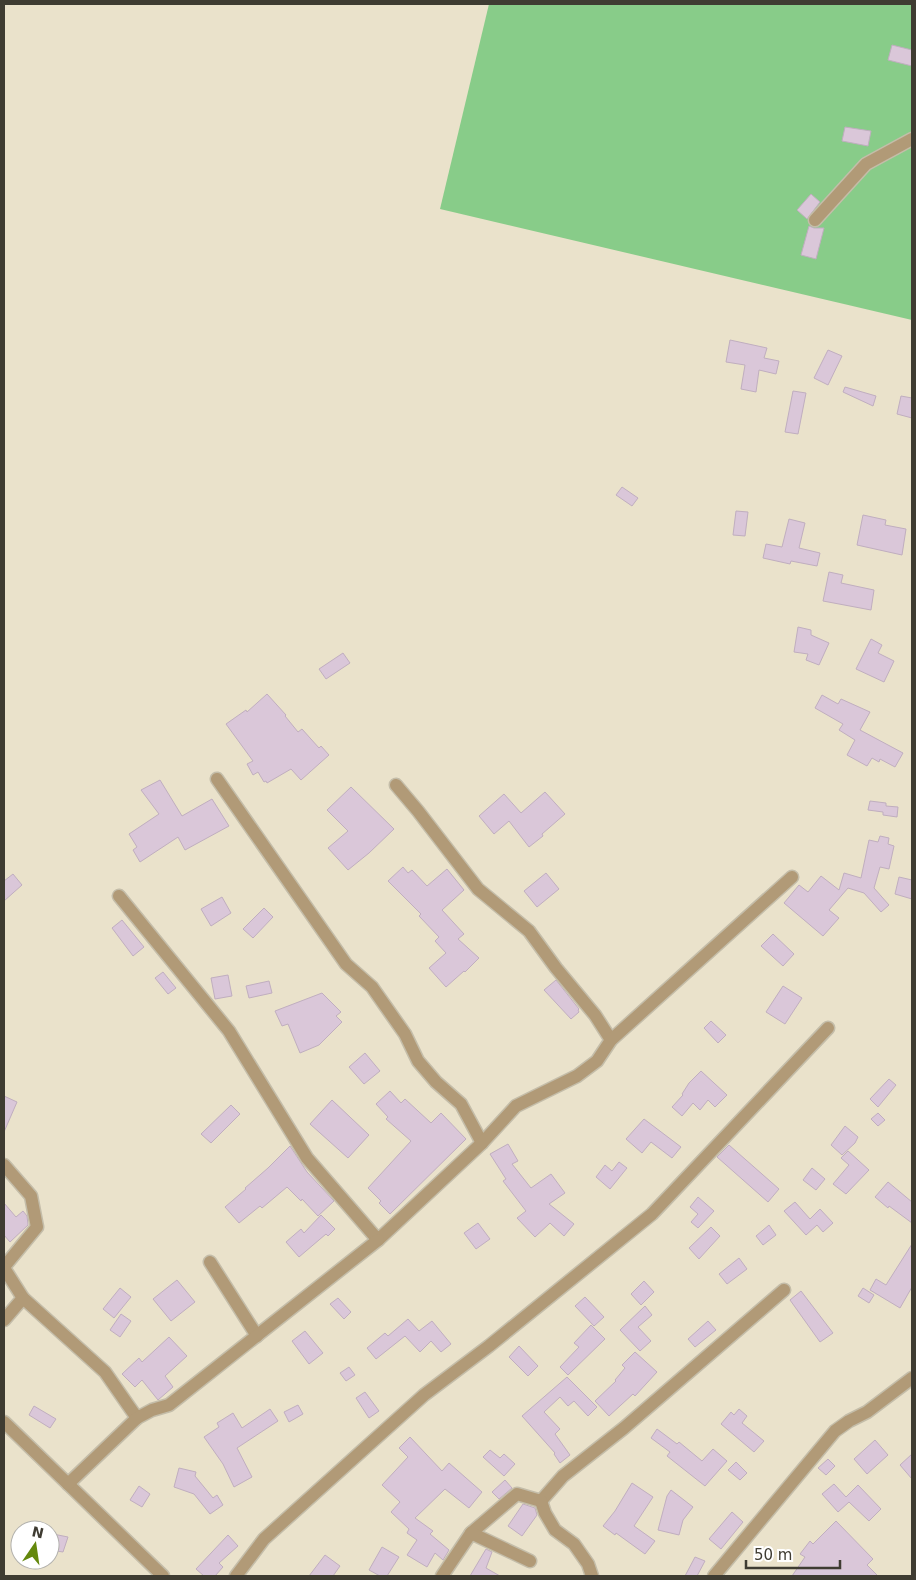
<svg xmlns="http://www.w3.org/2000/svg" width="916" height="1580" font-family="'DejaVu Sans',sans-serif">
<rect width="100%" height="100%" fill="#eae2cb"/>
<path fill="#88cc89" d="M489,4h423v316l-472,-111z"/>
<g fill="#dac7d9" stroke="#c0aebf">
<path d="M892,45l20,5v16l-24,-6z"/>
<path d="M845,127l26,4 -3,15 -26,-5z"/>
<path d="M811,194l9,8 -13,17 -10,-9z"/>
<path d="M809,226l5,2h10l-8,31 -15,-4z"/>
<path d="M730,340l37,8 -3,10 15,3 -3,13 -17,-4 -3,22 -15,-3 4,-24 -19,-3z"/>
<path d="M828,350l14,6 -14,29 -14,-7z"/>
<path d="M845,387l31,9 -3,10 -30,-14z"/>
<path d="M793,391l13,2 -8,41 -13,-2z"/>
<path d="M901,396l11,2v20l-15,-4z"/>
<path d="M622,487l16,11 -6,8 -16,-11z"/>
<path d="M736,511l12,1 -3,24 -12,-1z"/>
<path d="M863,515l23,5 -1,5 21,4 -4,26 -45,-10z"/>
<path d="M789,519l16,4 -6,25 21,5 -3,13 -26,-5 -1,3 -27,-6 3,-14 16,3z"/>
<path d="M829,572l14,3 -2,8 33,7 -3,20 -48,-9z"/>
<path d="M798,627l13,3v5l18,8 -10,22 -13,-5 2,-6 -14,-2z"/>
<path d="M871,639l11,6 -4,8 16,8 -10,21 -28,-13z"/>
<path d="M343,653l7,10 -24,16 -7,-10z"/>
<path d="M267,694l19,21 -1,1 13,16 4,-3 17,19 2,-2 8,9 -28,25 -10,-11 -24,14 -1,-2 -2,1 -6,-10 -5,3 -6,-11 6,-3 -27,-37 20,-14 1,2z"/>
<path d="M822,695l16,9 3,-5 29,13 -10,18 43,23 -8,14 -15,-8 -1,3 -7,-4 -5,8 -20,-11 8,-15 -16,-10 4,-6 -28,-16z"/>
<path d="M160,780l22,36 30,-17 17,27 -44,24 -7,-13 -38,25 -7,-12 4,-3 -8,-13 30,-20 -18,-24z"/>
<path d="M351,787l43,42 -25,24 -21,17 -20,-22 20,-17 -21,-21z"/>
<path d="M545,792l20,22 -23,20 1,2 -14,11 -20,-26 -15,13 -15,-18 25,-22 17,19z"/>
<path d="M870,801l16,2v3l12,1 -1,10 -14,-2v-3l-15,-2z"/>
<path d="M880,836l9,2 -1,6 6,2 -5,23 -9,-2 -6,21 15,17 -8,7 -17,-19 -16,-5 -19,22 10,8 -16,18 -39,-33 15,-18 9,7 13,-16 18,14 5,-17 17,5 8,-38 9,2z"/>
<path d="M403,867l5,6 4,-3 15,16 20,-17 17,21 -22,20 22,24 -6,5 21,19 -14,14 -1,-1 -18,16 -17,-19 17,-15 -11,-12 4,-4 -20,-21 2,-2 -33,-33z"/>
<path d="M546,873l13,16 -22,18 -13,-16z"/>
<path d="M13,874l9,11 -18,16v-20z"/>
<path d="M899,877l13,3v19l-17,-5z"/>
<path d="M222,897l9,16 -20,13 -10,-17z"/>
<path d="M264,908l9,9 -20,21 -10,-9z"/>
<path d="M122,920l22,27 -11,9 -21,-28z"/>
<path d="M773,934l21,20 -11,12 -22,-20z"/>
<path d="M163,972l13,16 -8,6 -13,-16z"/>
<path d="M228,975l4,21 -17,3 -4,-21z"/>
<path d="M556,980l23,29 -1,1 1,2 -8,7 -27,-29z"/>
<path d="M269,981l3,12 -23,5 -3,-12z"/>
<path d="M783,986l19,12 -17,26 -19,-12z"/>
<path d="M322,993l19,19 -5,4 6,6 -23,23 -19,8 -12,-29 -6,2 -7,-15z"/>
<path d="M711,1021l15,14 -8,8 -14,-15z"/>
<path d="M365,1053l15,18 -16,13 -15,-17z"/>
<path d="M701,1071l26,24 -12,12 -7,-7 -8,10 -7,-7 -11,13 -10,-9 11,-12 -1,-1 7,-11z"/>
<path d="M889,1079l7,6 -18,22 -8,-8z"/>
<path d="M390,1091l11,12 4,-4 26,24 10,-10 25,26 -76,75 -11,-11 2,-2 -13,-13 43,-47 -25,-22 2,-2 -12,-13z"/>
<path d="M4,1096l13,6 -13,30z"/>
<path d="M332,1100l37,35 -21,23 -38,-34z"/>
<path d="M231,1105l9,9 -29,29 -10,-9z"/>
<path d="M878,1113l7,7 -7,6 -7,-7z"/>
<path d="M644,1119l37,28 -9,11 -21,-16 -9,11 -16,-14z"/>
<path d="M845,1126l13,11 -3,6 -13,12 -11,-10z"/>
<path d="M508,1144l10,17 -6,3 19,24 20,-14 14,19 -16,11 25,20 -10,12 -14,-13 -15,14 -18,-19 9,-7 -23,-30 3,-2 -16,-25z"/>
<path d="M729,1145l50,44 -11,13 -51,-45z"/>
<path d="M290,1146l17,26 27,29 -16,15 -16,-17 -1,2 -14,-14 -25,21 -2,-2 -21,17 -14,-16 21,-18 -1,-1 23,-20z"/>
<path d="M848,1151l21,19 -23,24 -13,-10 16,-19 -8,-7z"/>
<path d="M619,1162l8,6 -17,21 -14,-12 9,-12 7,6z"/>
<path d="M812,1168l13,11 -9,11 -13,-10z"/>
<path d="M888,1182l24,20v21l-23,-17 -1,2 -13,-11z"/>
<path d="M698,1197l16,14 -16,17 -7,-6 7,-8 -8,-7z"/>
<path d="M795,1202l15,17 10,-10 13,14 -10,9 -6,-7 -11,10 -22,-24z"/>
<path d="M4,1203l12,14 7,-6 4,5 1,9 -18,17 -6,-7z"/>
<path d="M321,1215l14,14 -7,7 -2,-2 -27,23 -13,-15 15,-13 3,4z"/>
<path d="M478,1223l12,16 -14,10 -12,-16z"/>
<path d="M769,1225l7,10 -13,10 -7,-9z"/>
<path d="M711,1227l9,9 -21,23 -10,-11z"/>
<path d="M912,1244v43l-12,21 -30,-18 6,-11 10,6z"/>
<path d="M739,1258l8,11 -20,15 -8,-10z"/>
<path d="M177,1280l18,22 -24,19 -18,-22z"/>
<path d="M644,1281l10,11 -13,13 -10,-11z"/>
<path d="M120,1288l11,9 -17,21 -11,-9z"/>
<path d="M863,1288l11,7 -5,8 -11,-7z"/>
<path d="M801,1291l32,42 -13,9 -30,-42z"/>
<path d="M585,1297l19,20 -10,9 -19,-20z"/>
<path d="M338,1298l13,14 -7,7 -14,-15z"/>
<path d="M645,1306l7,9 -14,12 13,14 -11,10 -20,-21z"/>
<path d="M121,1314l10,7 -11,16 -10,-7z"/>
<path d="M408,1319l11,12 13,-10 19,23 -10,8 -10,-11 -11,11 -15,-16 -29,23 -9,-11 18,-15 3,3z"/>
<path d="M708,1321l8,9 -21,17 -7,-8z"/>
<path d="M591,1325l14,14 -37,36 -8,-8 19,-20 -5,-4z"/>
<path d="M305,1331l18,22 -14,11 -17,-23z"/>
<path d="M169,1337l18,19 -22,20 8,11 -15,13 -16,-20 -7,7 -13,-13 17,-16 3,4z"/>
<path d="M519,1346l19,20 -10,10 -19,-19z"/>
<path d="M635,1352l22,20 -22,24 -2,-2 -24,22 -14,-15 21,-20 -1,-1 10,-12 -3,-3z"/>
<path d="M349,1367l6,8 -9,6 -6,-8z"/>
<path d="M567,1377l30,30 -9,9 -14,-15 -6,5 -8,-9 -16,15 16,17 -5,5 15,21 -10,8 -6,-9 1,-1 -33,-37z"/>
<path d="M365,1392l14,19 -10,7 -13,-20z"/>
<path d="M298,1405l5,9 -14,8 -5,-10z"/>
<path d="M34,1406l22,13 -6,9 -21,-13z"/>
<path d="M270,1409l8,12 -41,27 15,29 -18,10 -11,-23 -19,-27 15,-10 -2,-4 16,-10 9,15z"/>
<path d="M739,1409l8,7 -5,7 22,18 -10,11 -33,-28 10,-12 3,3z"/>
<path d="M657,1429l20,15 2,-2 23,19 11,-12 14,12 -22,25 -38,-30 3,-4 -19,-14z"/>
<path d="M410,1437l32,34 7,-8 33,29 -13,16 -24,-19 -30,29 18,13 -3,3 19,16 -6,10 -8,-7 -8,14 -20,-12 10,-15 -10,-7 2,-4 -18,-17 9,-10 -18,-17 26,-28 -9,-9z"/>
<path d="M875,1440l13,15 -21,19 -13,-15z"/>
<path d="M490,1450l10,8 4,-4 11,10 -11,12 -21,-19z"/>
<path d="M912,1454v25l-12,-14z"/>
<path d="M828,1459l7,7 -9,9 -8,-7z"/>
<path d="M736,1462l11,11 -7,7 -12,-10z"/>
<path d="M179,1468l17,4 -1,4 18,22 4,-3 6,10 -13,9 -16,-20 -20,-7z"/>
<path d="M505,1480l7,8 -13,11 -7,-7z"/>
<path d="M632,1483l21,14 -19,29 21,15 -10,13 -29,-21 -1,2 -12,-9 12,-15z"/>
<path d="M834,1484l12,13 12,-12 23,24 -12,12 -20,-19 -11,10 -16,-18z"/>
<path d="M139,1486l11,8 -8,13 -12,-7z"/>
<path d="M671,1490l22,17 -10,13 -4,15 -21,-5 9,-34z"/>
<path d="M523,1504l12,4 2,7 -15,21 -14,-10z"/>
<path d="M732,1512l11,10 -22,27 -12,-10z"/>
<path d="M836,1521l37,38 -6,6 11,11h-86l13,-19 -5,-3 10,-13 3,3z"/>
<path d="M53,1534l15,3 -5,15 -13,-2z"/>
<path d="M228,1535l10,11 -19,17 4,4 -8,9h-11l-8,-7z"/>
<path d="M382,1547l17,10 -12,19h-7l-11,-6z"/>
<path d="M486,1549l6,3 -6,16 14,8h-30z"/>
<path d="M325,1555l15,11 -7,10h-24z"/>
<path d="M695,1557l10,4 -8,15h-12z"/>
</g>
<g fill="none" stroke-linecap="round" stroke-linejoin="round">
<g stroke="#c4bda9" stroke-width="15">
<g id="street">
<path d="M815,220l51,-56 46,-25"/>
<path d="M217,779l129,185 26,23 33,47 13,27 18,21 25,22 21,39"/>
<path d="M396,785l22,26 60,78 51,42 27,37 39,47 16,25"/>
<path d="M119,896l110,135 78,127 71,82 104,-97 34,-37 61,-30 20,-15 14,-21 181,-163"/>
<path d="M4,1165l27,31 6,31 -33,40"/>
<path d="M210,1262l47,74"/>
<path d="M4,1268l19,30 -19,22"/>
<path d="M23,1298l82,74 32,46"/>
<path d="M4,1422l159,154"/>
<path d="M68,1484l69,-66 15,-8 17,-5 209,-165"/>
<path d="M541,1501l22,-25 61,-48 160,-138"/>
<path d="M541,1501l4,12 10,17 19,14 14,20 4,12"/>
<path d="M471,1533l46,-39 24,7"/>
<path d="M236,1576l28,-37 160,-144 65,-49 163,-132 176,-186"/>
<path d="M442,1576l29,-43 59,28"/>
<path d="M714,1576l121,-145 14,-10 18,-9 45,-34"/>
</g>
</g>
<use href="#street" stroke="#b19a77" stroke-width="12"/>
</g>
<rect width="916" height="1580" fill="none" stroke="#3f3c32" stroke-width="10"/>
<g transform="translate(35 1545) rotate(13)"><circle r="24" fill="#ffffff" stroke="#b2b1ad"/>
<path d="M0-4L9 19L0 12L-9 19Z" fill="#64880c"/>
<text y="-8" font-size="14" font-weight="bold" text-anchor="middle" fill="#3f3c32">N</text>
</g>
<path d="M746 1560v8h94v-8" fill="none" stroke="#3f3c32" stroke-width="2.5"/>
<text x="754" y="1560" font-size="15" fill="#3f3c32" stroke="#ffffff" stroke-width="4" paint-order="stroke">50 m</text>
</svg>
